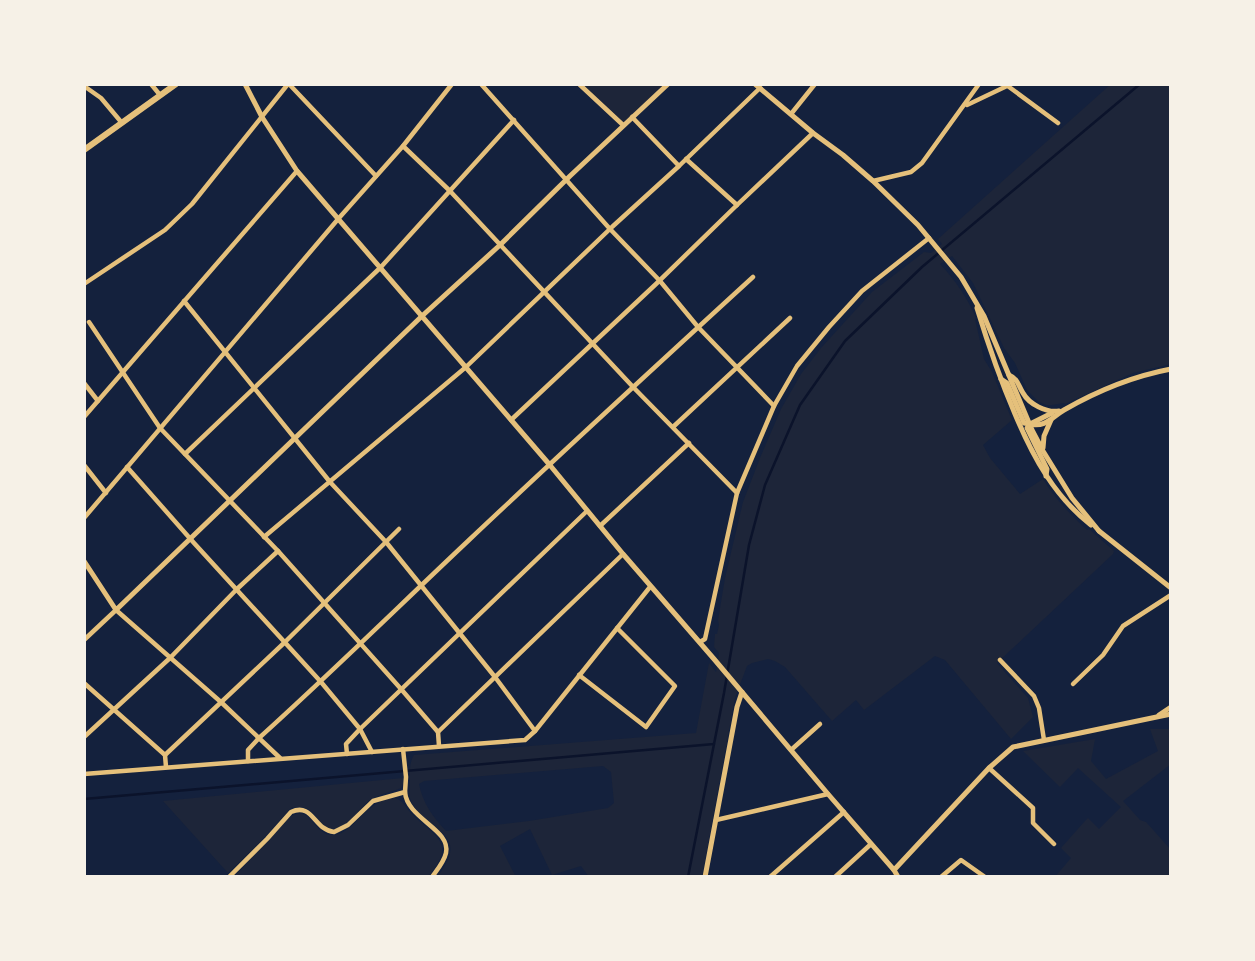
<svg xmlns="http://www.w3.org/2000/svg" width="1255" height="961" font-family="'DM Sans',sans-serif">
<rect width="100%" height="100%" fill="#14213d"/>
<g fill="#1d2539" fill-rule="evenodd">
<path d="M582,84h84l-42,39z"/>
<path d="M1111,84h60v280l-38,9 -68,31 -1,-1 -12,2h-6l-7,-3 -12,-12 -12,-27 -11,-15 -31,-65 -21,-27 -12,8c15,16 27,33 36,54l-1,1 9,40 8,13 20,48 -29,25 7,13 30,36 23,-15c12,20 27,35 44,51l2,-1 25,22 -1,3 -116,109 31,35 5,19 -22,22 -66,-79 -10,-4 -71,54 -8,-10 -24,21 -47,-54 -10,-6 -7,-2 -16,4 -5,3 -12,32 -33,179h-113l-8,-11 -29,9 -22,-46 -30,17 16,31h-79c36,-46 -10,-43 -25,-74 -4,-6 -2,-14 -2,-22 0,-9 -1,-18 4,-26l282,-22 13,-70 7,9 3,-19 -5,-6 1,-13h2l2,-9 -1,-5 7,-42 18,-76 17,-44 21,-49 20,-35 20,-26 51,-56 52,-40 7,1 11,-9 -4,-5zM603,766l8,6 3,31 -6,5 -79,13 -83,10c-13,-14 -23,-27 -27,-47l5,-3z"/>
<path d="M1150,729h21v35l-48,37 17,19 6,2 25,28v27h-116l16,-19 -10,-10 24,-27 3,-3 11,11 22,-22 -43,-39 -18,19 -37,-36 72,-12 -4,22 15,18 52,-28z"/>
<path d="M403,778v6l-2,4c-10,4 -21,6 -31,12 -10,7 -24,30 -38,29 -17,-1 -14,-27 -41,-21l-31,34 -32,31 -65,-72z"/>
<path d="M395,798c9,3 10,9 16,15 24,25 47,28 17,64h-194l53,-58c25,-19 24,17 47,16 21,-2 31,-35 61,-37z"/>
</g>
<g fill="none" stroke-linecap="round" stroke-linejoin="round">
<g stroke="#0b132b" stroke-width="2.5">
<path d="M84,799l630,-55"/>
<path d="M688,877l36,-184 25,-148 16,-60 35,-80 45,-64 77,-74 218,-183"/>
</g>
<g stroke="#e5c07b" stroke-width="4.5">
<path d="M151,84l9,11"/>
<path d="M289,84l87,92"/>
<path d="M481,84l129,145 50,52 38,46 76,79"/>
<path d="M579,84l44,41"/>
<path d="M1005,84l53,39"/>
<path d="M84,86l17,12 21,25"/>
<path d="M967,105l42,-20"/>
<path d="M791,114l24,-30"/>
<path d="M632,117l47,49"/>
<path d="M403,146l47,45 184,197 103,105"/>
<path d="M686,159l51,46"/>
<path d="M873,181l38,-9 11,-9 57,-79"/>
<path d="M84,284l81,-54 27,-26 96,-120"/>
<path d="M184,301l146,181 56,60 109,135 40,54"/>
<path d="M89,322l71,106 118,123 123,138 37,43 1,14"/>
<path d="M84,383l14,18"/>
<path d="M84,417l213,-246"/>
<path d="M511,420l145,-136 81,-79 76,-72"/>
<path d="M673,427l117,-109"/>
<path d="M185,454l196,-187 133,-147"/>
<path d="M84,465l22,28"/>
<path d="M127,467l67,76 127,139 39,47 12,23"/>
<path d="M84,518l255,-300 64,-72 49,-62"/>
<path d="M600,526l89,-83"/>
<path d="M264,537l202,-170 146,-140 67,-61 81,-78"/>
<path d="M84,640l32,-30 106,93 58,55"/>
<path d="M700,642l5,-3 32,-146 37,-87 23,-40 32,-39 33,-36 67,-53"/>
<path d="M1000,660l34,36 5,12 5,32"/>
<path d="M579,675l67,52 29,-41 -58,-58"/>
<path d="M84,683l81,72 1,12"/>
<path d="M1073,684l30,-29 20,-29 48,-31"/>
<path d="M438,732l185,-178"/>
<path d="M84,737l86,-79 67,-69 41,-38"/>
<path d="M791,750l29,-26"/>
<path d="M347,754l-1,-10 14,-15 227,-218"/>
<path d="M165,755l119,-112 115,-114"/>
<path d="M248,761v-11l11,-12c71,-64 139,-131 209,-197 94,-89 190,-177 285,-264"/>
<path d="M989,768l44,40v15l21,21"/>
<path d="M84,774l441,-34 10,-9 115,-144"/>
<path d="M405,792c2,27 46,37 41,61 -2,9 -9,17 -14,24"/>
<path d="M716,820l112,-26"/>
<path d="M229,877l38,-38 24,-27c22,-10 23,18 43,20l14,-7 25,-24 32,-9 1,-15 -3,-28"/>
<path d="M770,877l74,-65"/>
<path d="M835,877l36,-33"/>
<path d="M941,877l20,-17 24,17"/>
</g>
<g stroke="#e5c07b" stroke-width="5">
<path d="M245,84l17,33 35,54 252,293 74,90 91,105 114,135 66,76 4,7"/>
<path d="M755,84l58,49 30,22 30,26 45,44 43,52 23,39 48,114 11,21 29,47 27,33"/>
<path d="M977,308c11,36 23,71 38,106 18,43 39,82 76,111"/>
<path d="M1009,375c9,4 9,10 14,18 6,11 23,20 36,18"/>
<path d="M1001,379l6,4 17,40 6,1"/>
<path d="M1030,424c15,4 22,-7 34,-14 33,-19 70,-34 107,-41"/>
<path d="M1030,424l-3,4 20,41 -1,7"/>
<path d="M1030,424l22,-11"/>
<path d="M1043,448l1,-12 7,-16"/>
<path d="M1099,531l72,57"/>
<path d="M84,561l32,49 306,-294 78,-71 70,-69 98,-92"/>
<path d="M1159,715l12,-8"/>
<path d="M894,870l95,-102 24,-21 158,-33"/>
<path d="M705,877l32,-170 5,-15"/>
</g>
<path stroke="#e5c07b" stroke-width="6" d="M84,150l92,-66"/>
</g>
<rect width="1255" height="961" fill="none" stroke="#f6f1e7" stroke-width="172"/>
</svg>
